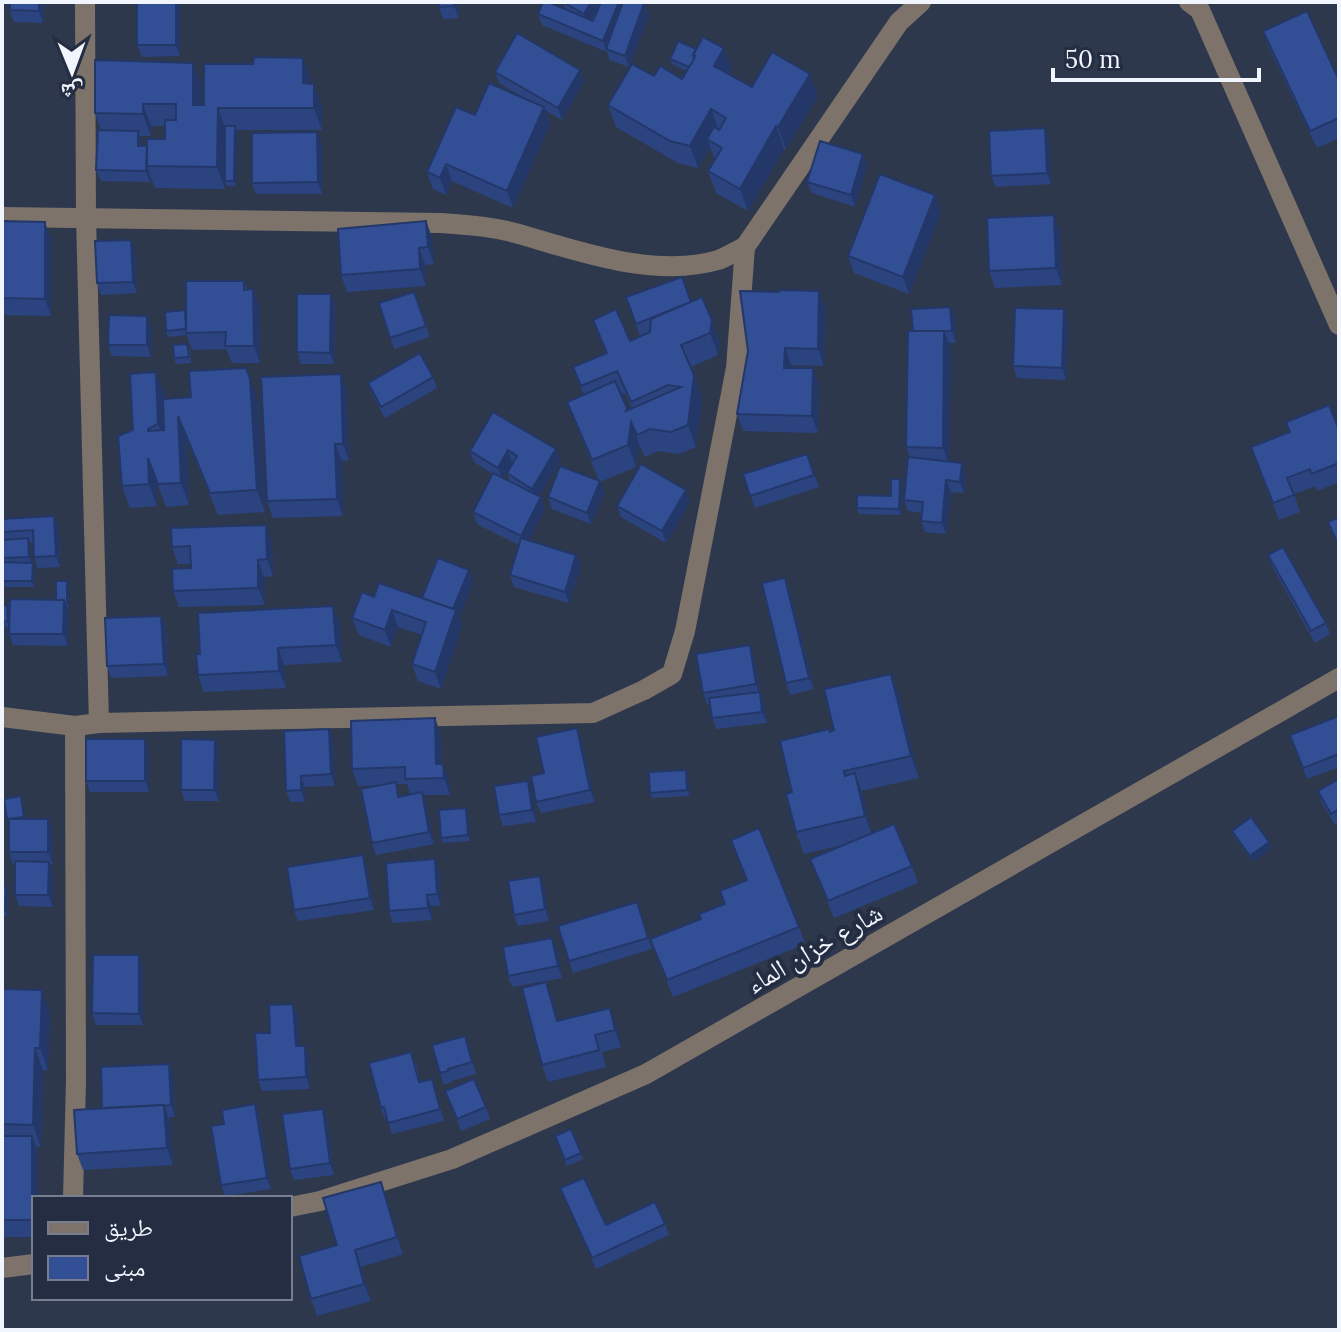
<svg xmlns="http://www.w3.org/2000/svg" width="1341" height="1332" font-family="Lora,'Noto Naskh Arabic',serif">
<rect width="100%" height="100%" fill="#2e384d"/>
<g fill="none" stroke-linecap="round" stroke-linejoin="round">
<g stroke="#7d736b" stroke-width="20">
<path d="M85,2l1,215 13,506"/>
<path d="M1189,2l11,8 139,315"/>
<path d="M2,217l439,6c29,2 57,4 85,13 57,17 131,42 192,24 9,-3 18,-9 27,-13l154,-225 22,-20"/>
<path d="M2,717l73,9 24,-3 494,-10 51,-23 28,-16 13,-43 51,-263 9,-121"/>
<path d="M73,1198l3,-117 -1,-355"/>
<path d="M290,1207l30,-6 132,-42 194,-85 693,-396"/>
<path d="M2,1268l32,-4"/>
</g>
</g>
<g fill="#2b4480" fill-rule="evenodd">
<path d="M10,2h48v2h-14l-1,19 -29,-1 -4,-12z"/>
<path d="M180,2v54l-38,1 -5,-12z"/>
<path d="M458,2l1,16 -16,1 -4,-12z"/>
<path d="M543,2h5l18,8 -3,-8h78l3,1 5,12 -20,52 -19,-7 -3,-8 -65,-27 -4,-11z"/>
<path d="M1263,31l76,49v58l-22,10 -48,-100z"/>
<path d="M724,48l8,22 -3,4 23,13 66,9 -32,53h-2l-36,62 -32,-18 -8,-22 7,-12 -5,-12 -12,21 -20,-5 -62,-36 -8,-22 46,-29 28,3 5,-8 -15,-7 -2,-5 26,-10z"/>
<path d="M303,58l8,22v3l11,23v24h-85l-1,56h-9l-2,-3v6l-70,-1 -5,-12v6l-49,-1 -5,-11 5,-40 -6,-17 98,-50 8,22v20h3l49,-41zM151,126h14v13l-18,7h-5l-2,-10h11z"/>
<path d="M495,72l89,9 -22,39 -17,-10 5,14 -37,84 -61,-27 -6,14 -13,-6 -6,-17 48,-57 55,-14 -31,-18z"/>
<path d="M1045,128l4,12 2,44 -55,3 -5,-11z"/>
<path d="M322,144v50h-66l-4,-11z"/>
<path d="M867,166l-12,41 -43,-14 -5,-11z"/>
<path d="M935,195l6,17 -32,82 -55,-21 -6,-17z"/>
<path d="M2,221l49,18v77l-49,-1z"/>
<path d="M426,221l6,17 2,26 -9,1 1,21 -79,6 -6,-17z"/>
<path d="M1060,232l2,53 -67,3 -6,-17z"/>
<path d="M135,251l2,42 -36,2 -4,-12z"/>
<path d="M244,281l3,8h6l6,17 1,57h-28l-6,-14 -34,1 -5,-15 -19,2 -2,-6 19,-21z"/>
<path d="M414,292l16,45 -36,12 -15,-46z"/>
<path d="M779,292l46,16 -1,58 -33,-1v3l28,17 -1,48 -75,-2 -6,-17z"/>
<path d="M626,297l65,5 29,40 -2,13 -27,12 11,30 -6,50 -17,7 -21,-3 -13,6 -6,-13 -3,23 -36,15 4,11 -13,31 -39,-15 -4,-12 51,-16 -32,-79 17,-7 -11,-28 33,-14 -13,-33 37,21 20,-9 -10,4zM625,393l7,16 -4,1 -7,-16z"/>
<path d="M335,305l-1,59h-33l-4,-12z"/>
<path d="M950,307l5,12 1,24h-7l2,5 -2,114 13,1 4,11 -2,19 -13,-1 -5,42 -21,-2 -4,-11 1,-8 -14,-2 -4,-11 6,-42 -4,-11z"/>
<path d="M1068,321l-2,59 -49,-2 -4,-12z"/>
<path d="M152,327l-1,30 -39,-1 -4,-11z"/>
<path d="M190,349l1,14 -15,1 -2,-6z"/>
<path d="M433,377l4,11 -52,30 -13,-24 -4,-11z"/>
<path d="M347,391l2,69 -7,1 1,55 -70,2 -6,-17z"/>
<path d="M164,394v5l94,2 7,111 -47,3 -32,-77 3,67 -23,2 -10,-27 1,26 -27,2 -8,-22 11,-56z"/>
<path d="M493,412l67,48 -21,36 6,13 -16,31 47,15 5,11 -12,37 -55,-16 -4,-12 9,-30 -42,-21 -4,-12 20,-38 -19,-12 -4,-11zM512,462h1l-6,11 3,8 -7,-3z"/>
<path d="M1339,430v52l-22,9 -1,-5 -22,8 6,18 -21,8 -28,-73z"/>
<path d="M807,454l12,33 -64,21 -12,-34z"/>
<path d="M900,479l2,6 -1,30 -42,-1 -2,-6 34,-12z"/>
<path d="M686,490l4,12 -24,41 -45,-26 -4,-11z"/>
<path d="M54,516l5,12 1,39 -22,1 -4,-11 -1,-15h-4l2,21h2l2,5 -1,19h-32v-68z"/>
<path d="M272,542l1,34 -9,1 1,28 -86,2 -6,-16 18,-23v-4h-13l-6,-17z"/>
<path d="M1268,555l58,68 4,11 -15,9 -43,-77z"/>
<path d="M469,570l4,12 -14,36 3,9 -21,62 -23,-8 -6,-17 10,-29 -24,-8 -7,20 -32,-12 -7,-17 22,-21 48,1z"/>
<path d="M785,578l4,11 25,100 -24,6 -4,-12z"/>
<path d="M67,581l2,6v21h-1v38l-55,-1 -4,-11v-7l-7,1v-22l5,-1 2,14 47,-19z"/>
<path d="M161,616l5,11 2,49 -57,2 -4,-12z"/>
<path d="M340,623l2,39 -58,3 2,23 -82,4 -6,-17 2,-21z"/>
<path d="M750,645l4,12 6,35 4,11 3,20 -51,6 -4,-11 -2,-14h-3l-4,-11z"/>
<path d="M891,674l8,22 20,82 -58,13 11,42 40,33 6,17 -84,35 -24,-59 33,-14 -39,9 -8,-22 -4,-40 38,-61 4,-1z"/>
<path d="M1339,716v51l-32,12 -17,-44z"/>
<path d="M441,735l1,29 7,17 1,14h-27l3,9 8,40 -58,11 -4,-12 11,-58 -25,1 -6,-17zM396,784h11l3,10 -10,2z"/>
<path d="M581,739l14,63 -54,11 -5,-11 8,-29z"/>
<path d="M333,741l2,45 -30,1v15h-14l-5,-11z"/>
<path d="M149,751v41h-59l-4,-11z"/>
<path d="M219,751v50h-34l-4,-11z"/>
<path d="M686,770l2,6 2,20 -38,2 -2,-5z"/>
<path d="M1339,779v44l-4,2 -13,-22 -4,-12z"/>
<path d="M532,793l4,29 -33,4 -4,-11z"/>
<path d="M21,796l4,23h23l4,11 1,34h-3l3,9v34l-34,-1 -4,-11v-31h-2l-4,-12v-29l-2,-4z"/>
<path d="M466,808l2,5 2,28 -27,2 -2,-5z"/>
<path d="M1232,831l37,11 2,6 -18,14 -19,-26z"/>
<path d="M731,840l68,87 6,17 -132,53 -23,-58 51,-20 23,-15 23,-24z"/>
<path d="M363,855l4,12 7,43 -76,11 -4,-11z"/>
<path d="M435,859l4,12 2,35h-10l1,14 -39,3 -4,-12z"/>
<path d="M540,876l4,11 5,34 -31,5 -4,-11z"/>
<path d="M2,886h4l2,6 -1,24h-5z"/>
<path d="M637,902l15,47 -79,24 -4,-12z"/>
<path d="M557,949l5,29 -50,9 -4,-11z"/>
<path d="M139,955l4,12v58h-47l-4,-12z"/>
<path d="M546,982l12,39 58,3 5,23 -19,5 4,15 -58,15 -6,-17z"/>
<path d="M2,989l48,23 -2,58h-5l-2,77 -5,-1 2,7 -4,45v39h-32z"/>
<path d="M293,1004l5,11 1,31h6l4,11 1,32 -48,2 -4,-11 12,-47z"/>
<path d="M465,1036l11,38 -24,7v1l-8,3 -4,-12z"/>
<path d="M416,1064l4,18 12,-3 12,42 -52,13 -5,-15h-2l-4,-11z"/>
<path d="M173,1076l2,41h-6l1,5 3,43 -90,5 -6,-16 25,-46z"/>
<path d="M449,1102l37,5 4,12 -29,12z"/>
<path d="M255,1104l4,12 12,73 -46,7 -4,-11 3,-61z"/>
<path d="M327,1120l7,55 -40,5 -4,-11z"/>
<path d="M571,1129l12,30 -16,7 -12,-30z"/>
<path d="M381,1182l22,72 -42,13 10,34 -54,15 -6,-17 26,-54z"/>
<path d="M560,1188l46,37 59,-1 4,11 -73,34z"/>
<path d="M290,1282l4,12 -4,2z"/>
</g>
<g fill="#233768">
<path d="M39,2h4l1,2 -1,19 -4,-12z"/>
<path d="M176,2h4v54l-4,-11z"/>
<path d="M454,2h4l1,16 -5,-12z"/>
<path d="M591,2h11l-14,24 -4,-12z"/>
<path d="M619,2h9l-22,47 1,3 -4,-11z"/>
<path d="M644,3l5,12 -20,52 -4,-11z"/>
<path d="M724,48l8,22 -10,18 -8,-22z"/>
<path d="M303,58l8,22v25l-8,-22z"/>
<path d="M193,63l8,22v42l-8,-22z"/>
<path d="M580,70l4,11 -22,39 -4,-12z"/>
<path d="M810,74l8,22 -32,53 -8,-22z"/>
<path d="M314,84l8,22v24l-8,-22z"/>
<path d="M143,104l8,22v10l-8,-22z"/>
<path d="M544,107l6,17 -37,84 -6,-17z"/>
<path d="M218,108l8,22 -1,59 -8,-22z"/>
<path d="M711,109l8,22 -12,8 3,8 -12,21 -8,-22z"/>
<path d="M235,126l3,6 -2,54 -2,-5z"/>
<path d="M776,126l8,23 -36,62 -8,-22z"/>
<path d="M1045,128l4,12 2,44 -4,-11z"/>
<path d="M138,131l4,11v15l-4,-11z"/>
<path d="M317,132l5,12v50l-4,-12z"/>
<path d="M147,146v20l3,10v6l-4,-11z"/>
<path d="M863,154l4,12 -12,41 -4,-12z"/>
<path d="M446,164l6,17 -6,14 -6,-17z"/>
<path d="M935,195l6,17 -32,82 -6,-17z"/>
<path d="M1054,215l6,17 2,53 -6,-17z"/>
<path d="M426,221l6,17 2,26 -6,-17z"/>
<path d="M45,222l6,17v77l-6,-17z"/>
<path d="M131,240l4,11 2,42 -4,-11z"/>
<path d="M419,248l6,17 1,21 -6,-17z"/>
<path d="M253,289l6,17 1,57 -6,-17z"/>
<path d="M819,291l6,17 -1,58 -6,-17z"/>
<path d="M331,294l4,11 -1,59 -4,-11z"/>
<path d="M950,307l5,12 1,24 -4,-12z"/>
<path d="M1064,309l4,12 -2,59 -4,-12z"/>
<path d="M147,316l5,11 -1,30 -4,-12z"/>
<path d="M712,320l8,22 -2,13 -8,-22z"/>
<path d="M944,331l7,17 -2,117 -6,-17z"/>
<path d="M785,348l6,17v20l-7,-17z"/>
<path d="M813,368l6,17 -1,48 -6,-17z"/>
<path d="M156,372l8,22 3,52 -9,-22z"/>
<path d="M341,374l6,17 2,69 -6,-16z"/>
<path d="M694,375l8,22 -6,50 -8,-22z"/>
<path d="M250,379l8,22 7,111 -8,-22z"/>
<path d="M627,408l12,36 -3,23 -8,-22z"/>
<path d="M178,416l8,22 3,67 -8,-22z"/>
<path d="M335,444l7,17 1,55 -6,-17z"/>
<path d="M556,449l4,11 -23,40 -5,-11z"/>
<path d="M508,450l4,12 -10,17 -4,-11z"/>
<path d="M148,458l8,22 1,26 -8,-22z"/>
<path d="M962,463l4,11 -2,19 -4,-11z"/>
<path d="M900,479l2,6 -1,30 -2,-6z"/>
<path d="M946,480l5,12 -5,42 -4,-11z"/>
<path d="M600,481l4,12 -13,31 -4,-11z"/>
<path d="M686,490l4,12 -24,41 -4,-12z"/>
<path d="M541,497l4,12 -20,39 -4,-12z"/>
<path d="M54,516l5,12 1,39 -4,-11z"/>
<path d="M266,525l6,17 1,34 -6,-17z"/>
<path d="M28,538l2,6 1,19 -2,-6z"/>
<path d="M576,555l5,11 -12,37 -4,-11z"/>
<path d="M258,560l6,17 1,28 -7,-17z"/>
<path d="M33,563l2,5 -1,19 -2,-6z"/>
<path d="M469,570l4,12 -14,36 3,9 -21,62 -6,-17 18,-61z"/>
<path d="M785,578l4,11 25,100 -5,-11z"/>
<path d="M67,581l2,6v21l-2,-5z"/>
<path d="M64,600l5,11 -1,35 -5,-12z"/>
<path d="M333,606l7,17 2,39 -6,-17z"/>
<path d="M392,610l6,17 -7,20 -6,-17z"/>
<path d="M161,616l5,11 2,49 -4,-12z"/>
<path d="M750,645l4,12 6,39 -4,-12z"/>
<path d="M278,648l6,17 2,23 -7,-17z"/>
<path d="M891,674l8,22 20,82 -8,-22z"/>
<path d="M760,692l4,11 3,20 -5,-11z"/>
<path d="M435,718l6,17 1,43 -6,-14z"/>
<path d="M577,728l4,11 14,63 -5,-12z"/>
<path d="M329,729l4,12 2,45 -4,-12z"/>
<path d="M145,739l4,12v41l-4,-11z"/>
<path d="M215,740l4,11v50l-5,-11z"/>
<path d="M443,764l6,17 1,14 -6,-17z"/>
<path d="M686,770l2,6 2,20 -3,-6z"/>
<path d="M855,773l8,22 10,43 -8,-22z"/>
<path d="M301,776l4,11v15l-4,-12z"/>
<path d="M528,781l4,12 4,29 -4,-12z"/>
<path d="M422,792l4,12 8,40 -5,-12z"/>
<path d="M466,808l2,5 2,28 -2,-6z"/>
<path d="M48,819l4,11 1,34 -5,-12z"/>
<path d="M1269,842l2,6 -18,14 -3,-6z"/>
<path d="M363,855l4,12 7,43 -4,-12z"/>
<path d="M435,859l4,12 2,35 -4,-12z"/>
<path d="M49,862l4,11v34l-5,-12z"/>
<path d="M540,876l4,11 5,34 -4,-12z"/>
<path d="M6,886l2,6 -1,24 -2,-6z"/>
<path d="M427,895l4,11 1,14 -4,-12z"/>
<path d="M552,938l5,11 5,29 -4,-12z"/>
<path d="M139,955l4,12v58l-4,-11z"/>
<path d="M546,982l7,17 10,39 -6,-17z"/>
<path d="M42,990l8,22 -2,58 -8,-22z"/>
<path d="M293,1004l5,11 2,42 -4,-11z"/>
<path d="M610,1008l6,16 5,23 -6,-17z"/>
<path d="M305,1046l4,11 1,32 -4,-12z"/>
<path d="M35,1048l8,22 -2,77 -8,-22z"/>
<path d="M169,1064l4,12 2,41 -4,-12z"/>
<path d="M255,1104l4,12 12,73 -4,-11z"/>
<path d="M164,1105l6,17 3,43 -6,-17z"/>
<path d="M323,1109l4,11 7,55 -4,-12z"/>
<path d="M32,1136l6,17v45h-4v27l-2,-5z"/>
<path d="M381,1182l6,17 16,55 -6,-17z"/>
<path d="M355,1250l6,17 10,34 -7,-17z"/>
</g>
<g fill="#324f95" stroke="#233768" stroke-width="2">
<path d="M10,2h29v9l-29,-1z"/>
<rect x="137" y="2" width="39" height="43"/>
<path d="M439,2h15v4l-15,1z"/>
<path d="M543,2h5l45,19 8,-19h18l-16,39 -65,-27z"/>
<path d="M563,2h28l-7,12z"/>
<path d="M623,2h18l3,1 -19,53 -19,-7z"/>
<path d="M1307,11l32,69v38l-29,13 -47,-100z"/>
<path d="M517,33l63,37 -22,38 -63,-36z"/>
<path d="M703,37l21,11 -10,18 38,21 20,-35 38,22 -32,53 -2,-1 -36,63 -32,-18 14,-23 -15,-9 7,-12 5,3 7,-12 -15,-9 -21,37 -20,-5 -62,-36 24,-41 22,12 6,-10 22,13 13,-23 -2,-1z"/>
<path d="M678,41l18,8 -3,6 1,4 -5,8 -19,-8z"/>
<path d="M254,57l49,1v25l11,1v24h-96l-1,59 -70,-1v-27h18v-19h11v-16h-33v10l-48,-1v-53l98,3v42h11v-41h49z"/>
<path d="M489,83l55,24 -37,84 -61,-27 -6,14 -13,-6 29,-65 19,8z"/>
<path d="M225,126h10l-1,55h-9z"/>
<path d="M1045,128l2,45 -56,3 -2,-45z"/>
<path d="M98,130l40,1v15h9l-1,25 -50,-1z"/>
<path d="M317,132l1,50 -66,1v-50z"/>
<path d="M820,141l43,13 -12,41 -44,-13z"/>
<path d="M880,174l55,21 -32,82 -55,-21z"/>
<path d="M1054,215l2,53 -67,3 -2,-53z"/>
<path d="M2,221l43,1v77l-43,-1z"/>
<path d="M426,221l2,26 -9,1 1,21 -79,6 -3,-46z"/>
<path d="M131,240l2,42 -36,1 -2,-42z"/>
<path d="M682,277l9,25 -55,22 -10,-27z"/>
<path d="M186,281h58v9l9,-1 1,57h-29l1,-14 -40,1z"/>
<path d="M779,290l40,1 -1,58 -33,-1 -1,20h29l-1,48 -75,-2 11,-63 -8,-60 39,1z"/>
<path d="M414,292l12,34 -36,12 -11,-35z"/>
<path d="M297,294h34l-1,59 -33,-1z"/>
<path d="M702,297l10,23 -2,13 -29,12 13,30 -6,50 -17,7 -21,-3 -13,6 -6,-13 -3,23 -36,15 -25,-58 48,-21 12,27 -1,3 55,-24 -13,-2 -37,17 -14,-31 -36,15 -8,-19 34,-14 -14,-33 23,-11 14,32 20,-9 1,-13z"/>
<path d="M950,307l2,24h-39l-2,-22z"/>
<path d="M1015,308l49,1 -2,59 -49,-2z"/>
<path d="M185,310l1,19 -20,2 -1,-19z"/>
<path d="M109,315l38,1v29h-39z"/>
<path d="M908,331h36l-1,117 -37,-1z"/>
<path d="M187,344l2,13 -15,1 -1,-13z"/>
<path d="M420,353l13,24 -52,30 -13,-24z"/>
<path d="M246,368l4,11 7,111 -47,3 -32,-77 3,67 -23,1 -10,-26 1,26 -27,2 -4,-50 15,-6 -3,-56 26,-2 2,52 -10,5v2l16,-1 -1,-31 28,-2 -2,-26z"/>
<path d="M341,374l2,70h-8l2,55 -70,2 -6,-124z"/>
<path d="M1329,405l10,25v33l-28,11 -1,-5 -23,9 7,17 -21,8 -22,-56 39,-15 -4,-10z"/>
<path d="M493,412l63,37 -24,40 -25,-16 10,-17 -9,-6 -10,18 -28,-17z"/>
<path d="M807,454l7,21 -64,21 -7,-22z"/>
<path d="M908,457l54,6 -2,19 -14,-2 -4,43 -21,-2 2,-19 -19,-2z"/>
<path d="M641,464l45,26 -24,41 -45,-25z"/>
<path d="M560,466l40,15 -13,32 -39,-16z"/>
<path d="M493,473l48,24 -20,39 -48,-24z"/>
<path d="M891,479h9l-1,30 -42,-1v-13l34,1z"/>
<path d="M54,516l2,40 -22,1 -1,-27 -31,2v-13z"/>
<path d="M1339,517v29l-11,-24z"/>
<path d="M266,525l1,34 -9,1v28l-85,3 -1,-22 19,-1 -1,-22 -18,1 -1,-19z"/>
<path d="M28,538l1,19 -27,1v-18z"/>
<path d="M521,538l55,17 -11,37 -55,-17z"/>
<path d="M1283,547l43,76 -15,8 -43,-76z"/>
<path d="M438,558l31,12 -16,39 -31,-11z"/>
<path d="M2,562l31,1 -1,18h-30z"/>
<path d="M785,578l24,100 -23,5 -24,-100z"/>
<path d="M56,581h11v22h-2l-1,-3h-8z"/>
<path d="M379,583l77,27 -21,62 -23,-8 14,-42 -34,-12 -7,20 -33,-12 10,-26 12,5z"/>
<path d="M10,599l54,1 -1,34h-54z"/>
<path d="M7,605l1,16 -6,1v-16z"/>
<path d="M333,606l3,39 -58,3 1,23 -81,4 -2,-21h4l-2,-41z"/>
<path d="M161,616l3,48 -57,2 -2,-48z"/>
<path d="M750,645l6,39 -53,9 -7,-39z"/>
<path d="M891,674l20,82 -67,15 1,5 10,-3 10,43 -69,16 -10,-38 6,-2 -12,-51 49,-12 1,3 4,-2 -10,-41z"/>
<path d="M760,692l2,20 -50,6 -3,-20z"/>
<path d="M1339,716v38l-36,14 -13,-33z"/>
<path d="M435,718l1,46h7l1,14 -39,1v-12l-53,2 -1,-48z"/>
<path d="M577,728l13,62 -54,12 -5,-26 13,-3 -8,-36z"/>
<path d="M329,729l2,45 -30,2v14l-15,1 -2,-60z"/>
<rect x="86" y="739" width="59" height="42"/>
<path d="M181,739l34,1 -1,50h-33z"/>
<path d="M686,770l1,20 -37,3 -1,-21z"/>
<path d="M1339,779v30l-8,5 -13,-23z"/>
<path d="M528,781l4,29 -33,5 -5,-29z"/>
<path d="M396,782l2,15 24,-5 7,40 -57,11 -11,-54z"/>
<path d="M21,796l3,21 -17,2 -3,-20z"/>
<path d="M466,808l2,27 -27,3 -2,-28z"/>
<path d="M1251,817l18,25 -19,14 -18,-25z"/>
<rect x="9" y="819" width="39" height="33"/>
<path d="M894,824l18,42 -84,35 -18,-42z"/>
<path d="M759,828l40,99 -132,53 -17,-41 51,-20 -2,-5 26,-10 -5,-13 27,-11 -16,-40z"/>
<path d="M363,855l7,43 -76,12 -7,-43z"/>
<path d="M435,859l2,35 -10,1 1,13 -39,3 -3,-48z"/>
<path d="M15,861l34,1 -1,33h-33z"/>
<path d="M540,876l5,33 -31,6 -6,-34z"/>
<path d="M2,886h4l-1,24h-3z"/>
<path d="M637,902l11,36 -79,23 -11,-35z"/>
<path d="M552,938l6,28 -50,10 -5,-29z"/>
<path d="M93,955h46v59l-47,-1z"/>
<path d="M546,982l11,39 53,-13 5,22 -20,5 4,15 -57,15 -20,-77z"/>
<path d="M2,989l40,1 -2,58h-5l-2,77 -31,-1z"/>
<path d="M293,1004l3,42h9l1,31 -48,3 -3,-47h15l-1,-28z"/>
<path d="M465,1036l7,26 -24,7v2l-8,2 -8,-28z"/>
<path d="M411,1052l8,30 13,-3 8,30 -52,14 -4,-16 -3,1 -12,-45z"/>
<path d="M169,1064l2,41 -7,1v-1l-62,3 -1,-41z"/>
<path d="M474,1079l12,28 -29,12 -12,-28z"/>
<path d="M255,1104l12,74 -46,7 -10,-59 13,-2 -2,-14z"/>
<path d="M164,1105l3,43 -90,6 -3,-44z"/>
<path d="M323,1109l7,54 -40,6 -8,-55z"/>
<path d="M571,1129l10,24 -16,7 -10,-24z"/>
<rect x="2" y="1136" width="30" height="84"/>
<path d="M584,1178l22,47 49,-23 10,22 -73,34 -32,-70z"/>
<path d="M381,1182l16,55 -42,13 9,34 -53,15 -12,-43 38,-11 -14,-47z"/>
</g>
<g text-anchor="middle" dominant-baseline="central" stroke-width="8" stroke-linejoin="round" paint-order="stroke">
<g font-size="26" fill="#f1f5fd" stroke="#242d42">
<text transform="translate(814 948) rotate(-30)">شارع خزان الماء</text>
</g>
</g>
<rect width="1341" height="1332" fill="none" stroke="#f1f5fd" stroke-width="8"/>
<rect x="32" y="1196" width="260" height="104" fill="#242d42" stroke="#767d8d" stroke-width="2"/>
<rect x="48" y="1222" width="40" height="12" fill="#7d736b" stroke="#767d8d" stroke-width="2"/>
<text x="104" y="1236" font-size="24" fill="#f1f5fd">طريق</text>
<rect x="48" y="1256" width="40" height="24" fill="#324f95" stroke="#767d8d" stroke-width="2"/>
<text x="104" y="1276" font-size="24" fill="#f1f5fd">مبنى</text>
<g transform="translate(72 72) rotate(179)" stroke="#242d42" stroke-width="6" paint-order="stroke">
<path d="M0-6L14 30L0 20L-14 30Z" fill="#f1f5fd"/>
<text y="-12" font-size="22" font-weight="bold" text-anchor="middle" fill="#f1f5fd">ش</text>
</g>
<path d="M1053 68v12h206v-12" fill="none" stroke="#f1f5fd" stroke-width="4"/>
<text x="1065" y="68" font-size="24" fill="#f1f5fd" stroke="#242d42" stroke-width="6" paint-order="stroke">50 m</text>
</svg>
